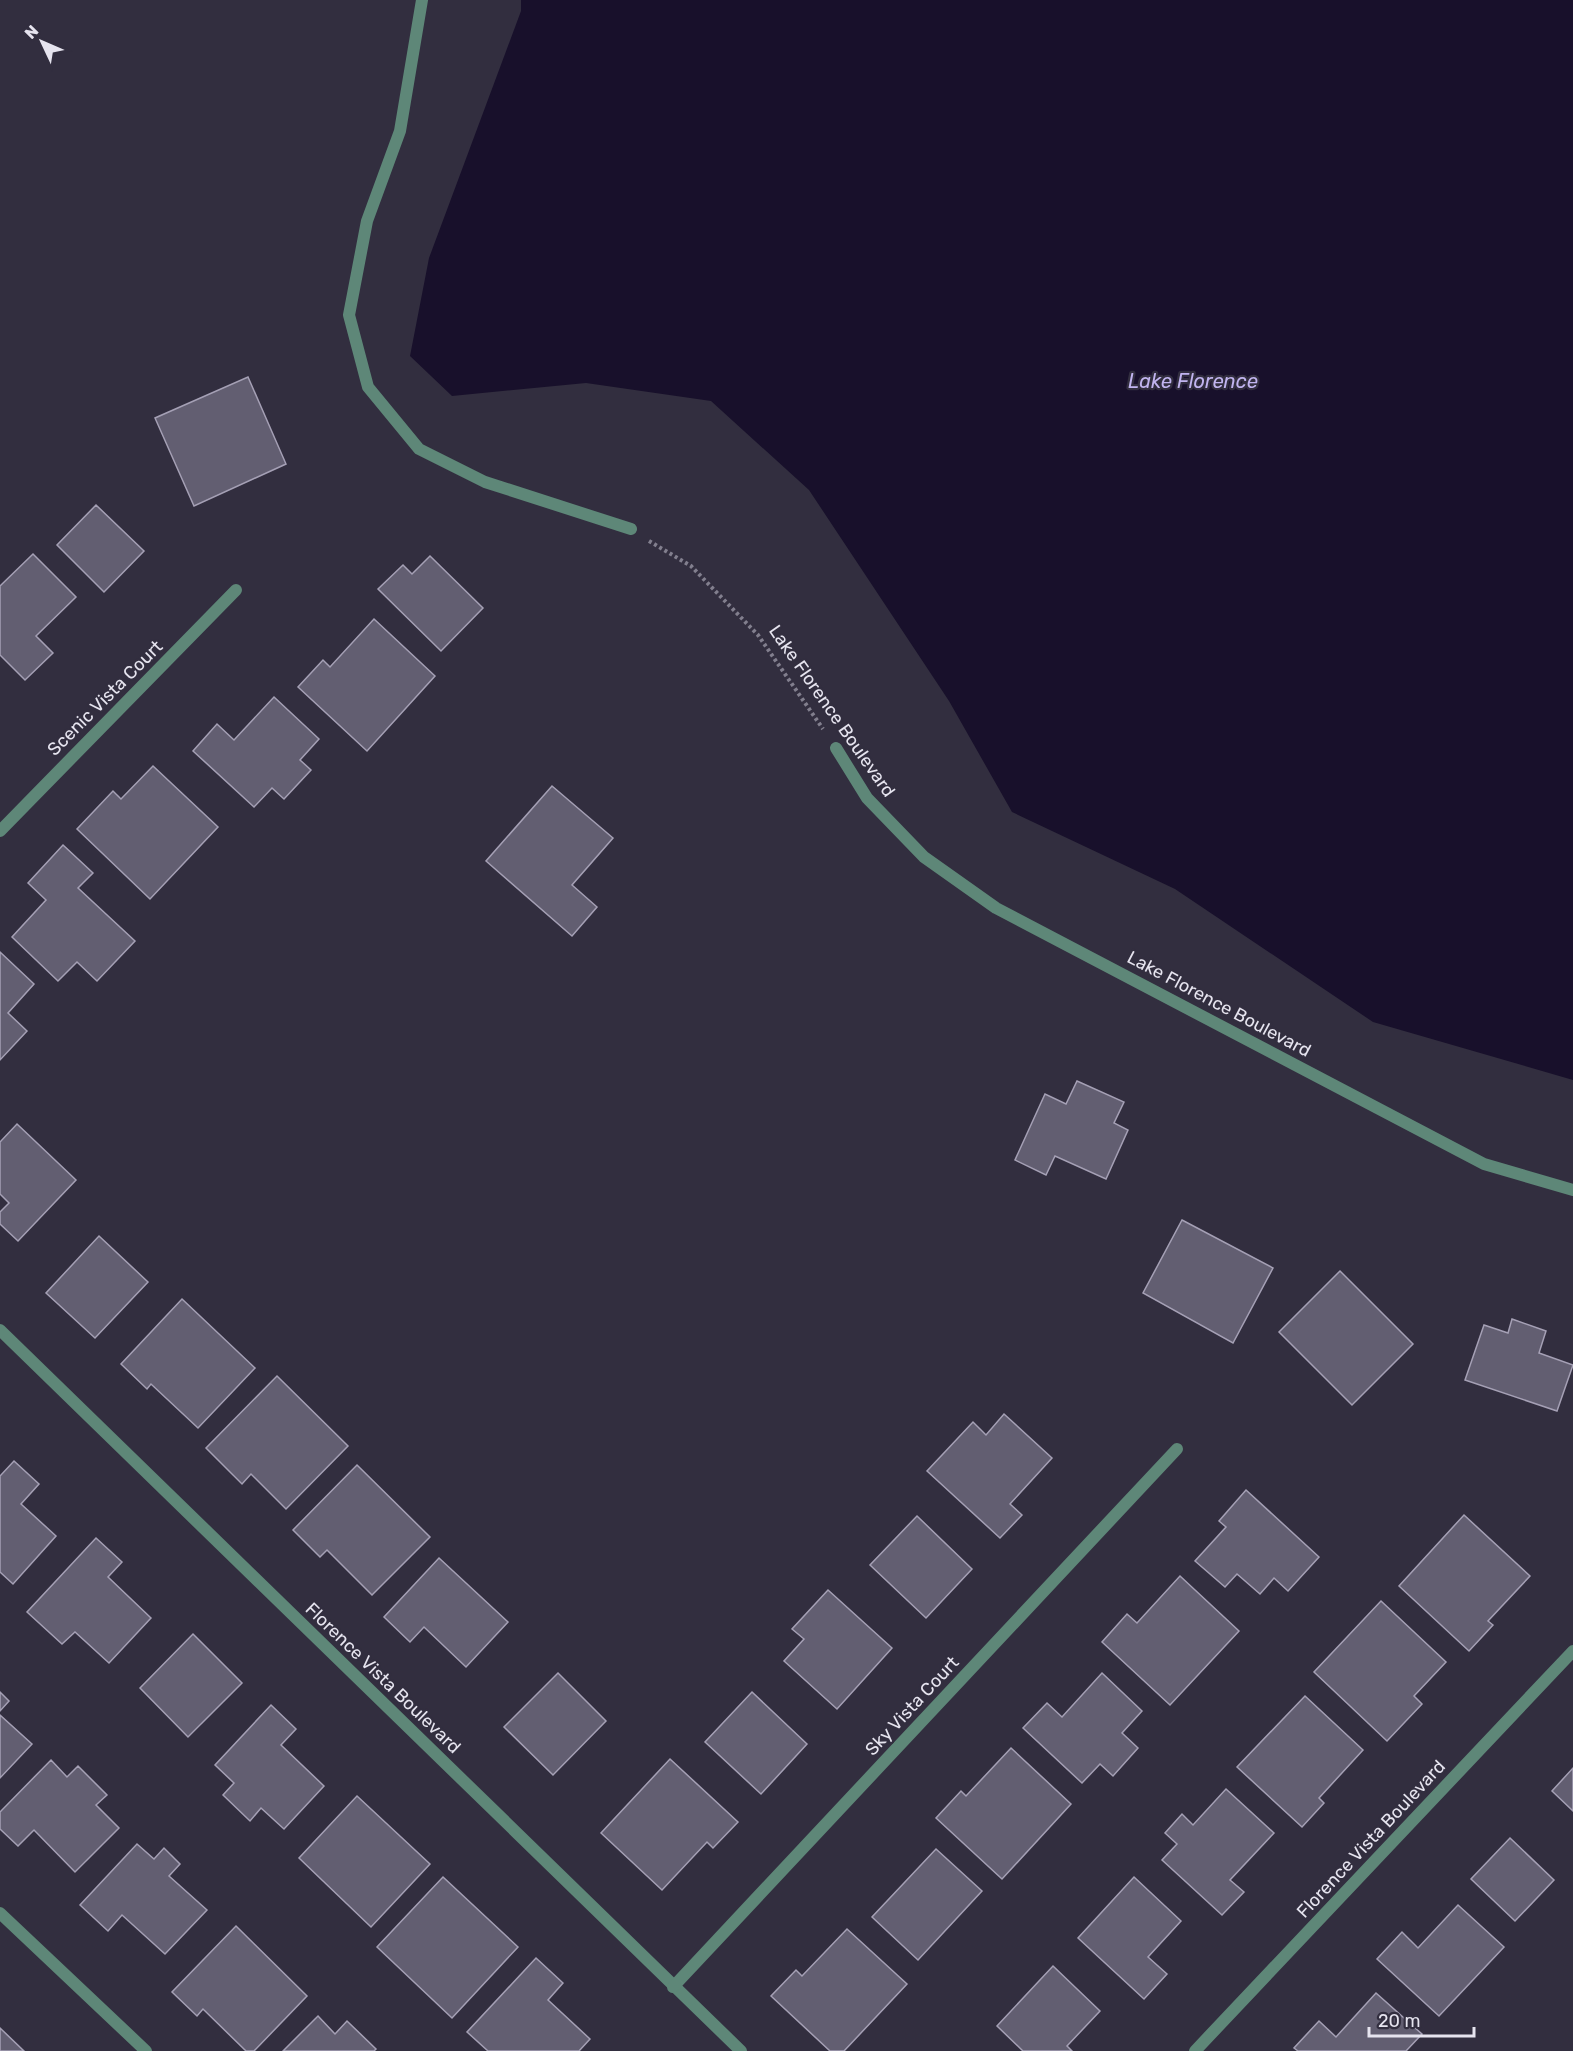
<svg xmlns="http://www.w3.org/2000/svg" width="1573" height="2051" font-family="Rubik,sans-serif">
<rect width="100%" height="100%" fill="#322e3f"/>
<path fill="#18102b" d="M521,0h1052v1080l-200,-58 -198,-133 -163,-77 -63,-111 -140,-211 -98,-89 -125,-18 -134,13 -42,-40 19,-98 92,-247z"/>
<g fill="#625e71" stroke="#a5a0b5" stroke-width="1.5">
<path d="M248,377l38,87 -92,42 -39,-88z"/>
<path d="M96,505l48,46 -40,41 -47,-47z"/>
<path d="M33,554l43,43 -40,39 17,17 -28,27 -25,-25v-69z"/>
<path d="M430,556l53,52 -42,43 -63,-62 25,-24 9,9z"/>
<path d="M374,619l61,57 -68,75 -69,-64 25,-27 7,7z"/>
<path d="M274,697l45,42 -19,21 11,10 -27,29 -12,-11 -18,19 -61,-56 24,-27 17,16z"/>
<path d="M153,766l65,61 -68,72 -73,-70 36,-38 8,8z"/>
<path d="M552,786l61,52 -41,47 25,22 -25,29 -86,-75z"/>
<path d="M63,845l30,28 -15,15 57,53 -38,40 -20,-19 -19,19 -46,-44 34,-37 -18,-17z"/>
<path d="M0,952l34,32 -26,29 19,18 -27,29z"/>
<path d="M1077,1081l47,21 -10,21 14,7 -22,49 -51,-23 -9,19 -31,-15 30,-66 21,10z"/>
<path d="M17,1124l59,56 -58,61 -18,-17v-12l9,-9 -9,-9v-52z"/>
<path d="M1182,1220l91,48 -40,75 -90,-50z"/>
<path d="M99,1236l49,46 -53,56 -49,-45z"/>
<path d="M1340,1271l73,73 -61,61 -73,-73z"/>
<path d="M182,1299l73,69 -57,60 -47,-44 -4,5 -26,-25z"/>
<path d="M1512,1319l34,12 -7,22 34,12 -16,46 -92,-31 19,-55 24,8z"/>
<path d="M277,1376l71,70 -62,63 -35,-35 -9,10 -36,-36z"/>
<path d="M1004,1414l48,44 -42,46 12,11 -22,23 -73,-67 46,-49 13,13z"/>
<path d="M14,1461l25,23 -18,20 35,32 -43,48 -13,-12v-96z"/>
<path d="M357,1465l73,72 -58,58 -45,-45 -7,7 -27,-27z"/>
<path d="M1246,1490l73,67 -31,34 -14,-13 -14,16 -23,-20 -12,13 -30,-26 31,-34 -7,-6z"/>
<path d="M1464,1515l66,61 -42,45 5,4 -24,26 -70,-65z"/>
<path d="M917,1516l55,53 -46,49 -56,-53z"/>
<path d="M96,1538l26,24 -14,15 43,41 -42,45 -34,-31 -13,12 -35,-32z"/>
<path d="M439,1558l69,64 -42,45 -42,-40 -14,15 -26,-25z"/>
<path d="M1180,1576l59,55 -69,74 -68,-63 25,-28 10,9z"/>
<path d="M828,1590l64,58 -55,61 -53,-48 20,-22 -12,-10z"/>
<path d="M1381,1601l65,61 -32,34 8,8 -35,37 -73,-69z"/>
<path d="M193,1634l49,49 -54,54 -48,-49z"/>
<path d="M558,1673l48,48 -53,54 -49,-48z"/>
<path d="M1102,1673l40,38 -20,22 16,15 -25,28 -13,-12 -18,19 -59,-55 24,-25 15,14z"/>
<path d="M0,1692l9,9 -9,10z"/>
<path d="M752,1692l55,52 -46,50 -56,-52z"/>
<path d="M1305,1696l58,54 -44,48 5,5 -22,24 -65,-60z"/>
<path d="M271,1705l25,24 -15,16 43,41 -40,43 -23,-21 -11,13 -27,-26 11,-12 -19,-18z"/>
<path d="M0,1715l32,29 -32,34z"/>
<path d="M1011,1748l60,56 -69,75 -66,-61 25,-27 5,5z"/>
<path d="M670,1759l68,63 -25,26 -6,-6 -45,48 -61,-57z"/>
<path d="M51,1760l16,17 11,-11 29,29 -11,10 23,23 -44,44 -41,-42 -16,16 -18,-17v-17z"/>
<path d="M1573,1768v43l-21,-20z"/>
<path d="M1226,1789l48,44 -44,47 14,12 -22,23 -60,-55 15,-16 -12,-11 17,-19 11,11z"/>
<path d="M357,1796l73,68 -59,63 -72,-69z"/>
<path d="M1510,1838l44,42 -39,41 -44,-42z"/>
<path d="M137,1844l17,15 10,-11 16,16 -11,12 38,34 -42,44 -43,-39 -14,16 -28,-26z"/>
<path d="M936,1849l46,42 -64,69 -46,-43z"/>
<path d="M443,1877l75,70 -66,71 -75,-71z"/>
<path d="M1134,1877l47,44 -33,36 19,17 -23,25 -66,-61z"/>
<path d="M1458,1905l46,42 -65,69 -62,-57 25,-27 16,16z"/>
<path d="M236,1926l71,70 -53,55h-8l-43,-42 -6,7 -25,-24z"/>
<path d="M847,1929l60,55 -63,67h-14l-59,-55 25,-26 6,6z"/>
<path d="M536,1958l27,25 -15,17 42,39 -11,12h-91l-21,-19z"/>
<path d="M1053,1966l47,45 -33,35 5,5h-49l-26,-25z"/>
<path d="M1376,1993l46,41 -16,17h-108l-4,-3 25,-27 17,16z"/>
<path d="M318,2016l17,18 12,-13 29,28 -2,2h-91z"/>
<path d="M0,2028l24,23h-24z"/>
</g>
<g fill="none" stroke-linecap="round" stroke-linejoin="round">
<path stroke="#827f8e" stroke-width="4" stroke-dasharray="3 3" stroke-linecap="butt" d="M649,541l42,25 67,69 65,94"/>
<g stroke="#5e8778" stroke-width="12">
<path d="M422,0l-22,131 -33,90 -18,94 19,72 51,62 66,33 146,47"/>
<path d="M836,748l31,50 57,59 72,51 488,256 89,26"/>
<path d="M0,831l236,-241"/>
<path d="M0,1330l741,721"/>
<path d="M0,1913l146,138"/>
<path d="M673,1987l504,-538"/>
<path d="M1195,2051l378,-400"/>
</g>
</g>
<g text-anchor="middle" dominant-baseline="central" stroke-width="4.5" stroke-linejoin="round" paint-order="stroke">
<g font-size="18" fill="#e6e4ef" stroke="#322e3f">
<text transform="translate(105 698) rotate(-45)">Scenic Vista Court</text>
<text transform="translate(832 711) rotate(55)">Lake Florence Boulevard</text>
<text transform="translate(1219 1004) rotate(28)">Lake Florence Boulevard</text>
<text transform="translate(383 1678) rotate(44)">Florence Vista Boulevard</text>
<text transform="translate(912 1706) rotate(-47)">Sky Vista Court</text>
<text transform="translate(1371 1839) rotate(-47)">Florence Vista Boulevard</text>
</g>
<g font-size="20" font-style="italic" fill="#c1b4ef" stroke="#322e3f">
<text x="1193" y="381">Lake Florence</text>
</g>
</g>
<g transform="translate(42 42) rotate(314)" stroke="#322e3f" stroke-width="4.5" paint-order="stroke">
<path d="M0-4.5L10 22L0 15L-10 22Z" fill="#e6e4ef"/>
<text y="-9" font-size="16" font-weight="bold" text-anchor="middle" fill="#e6e4ef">N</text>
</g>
<path d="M1369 2027v9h105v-9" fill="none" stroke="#e6e4ef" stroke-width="3"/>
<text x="1378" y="2027" font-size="18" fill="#e6e4ef" stroke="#322e3f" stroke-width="4.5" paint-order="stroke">20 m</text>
</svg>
